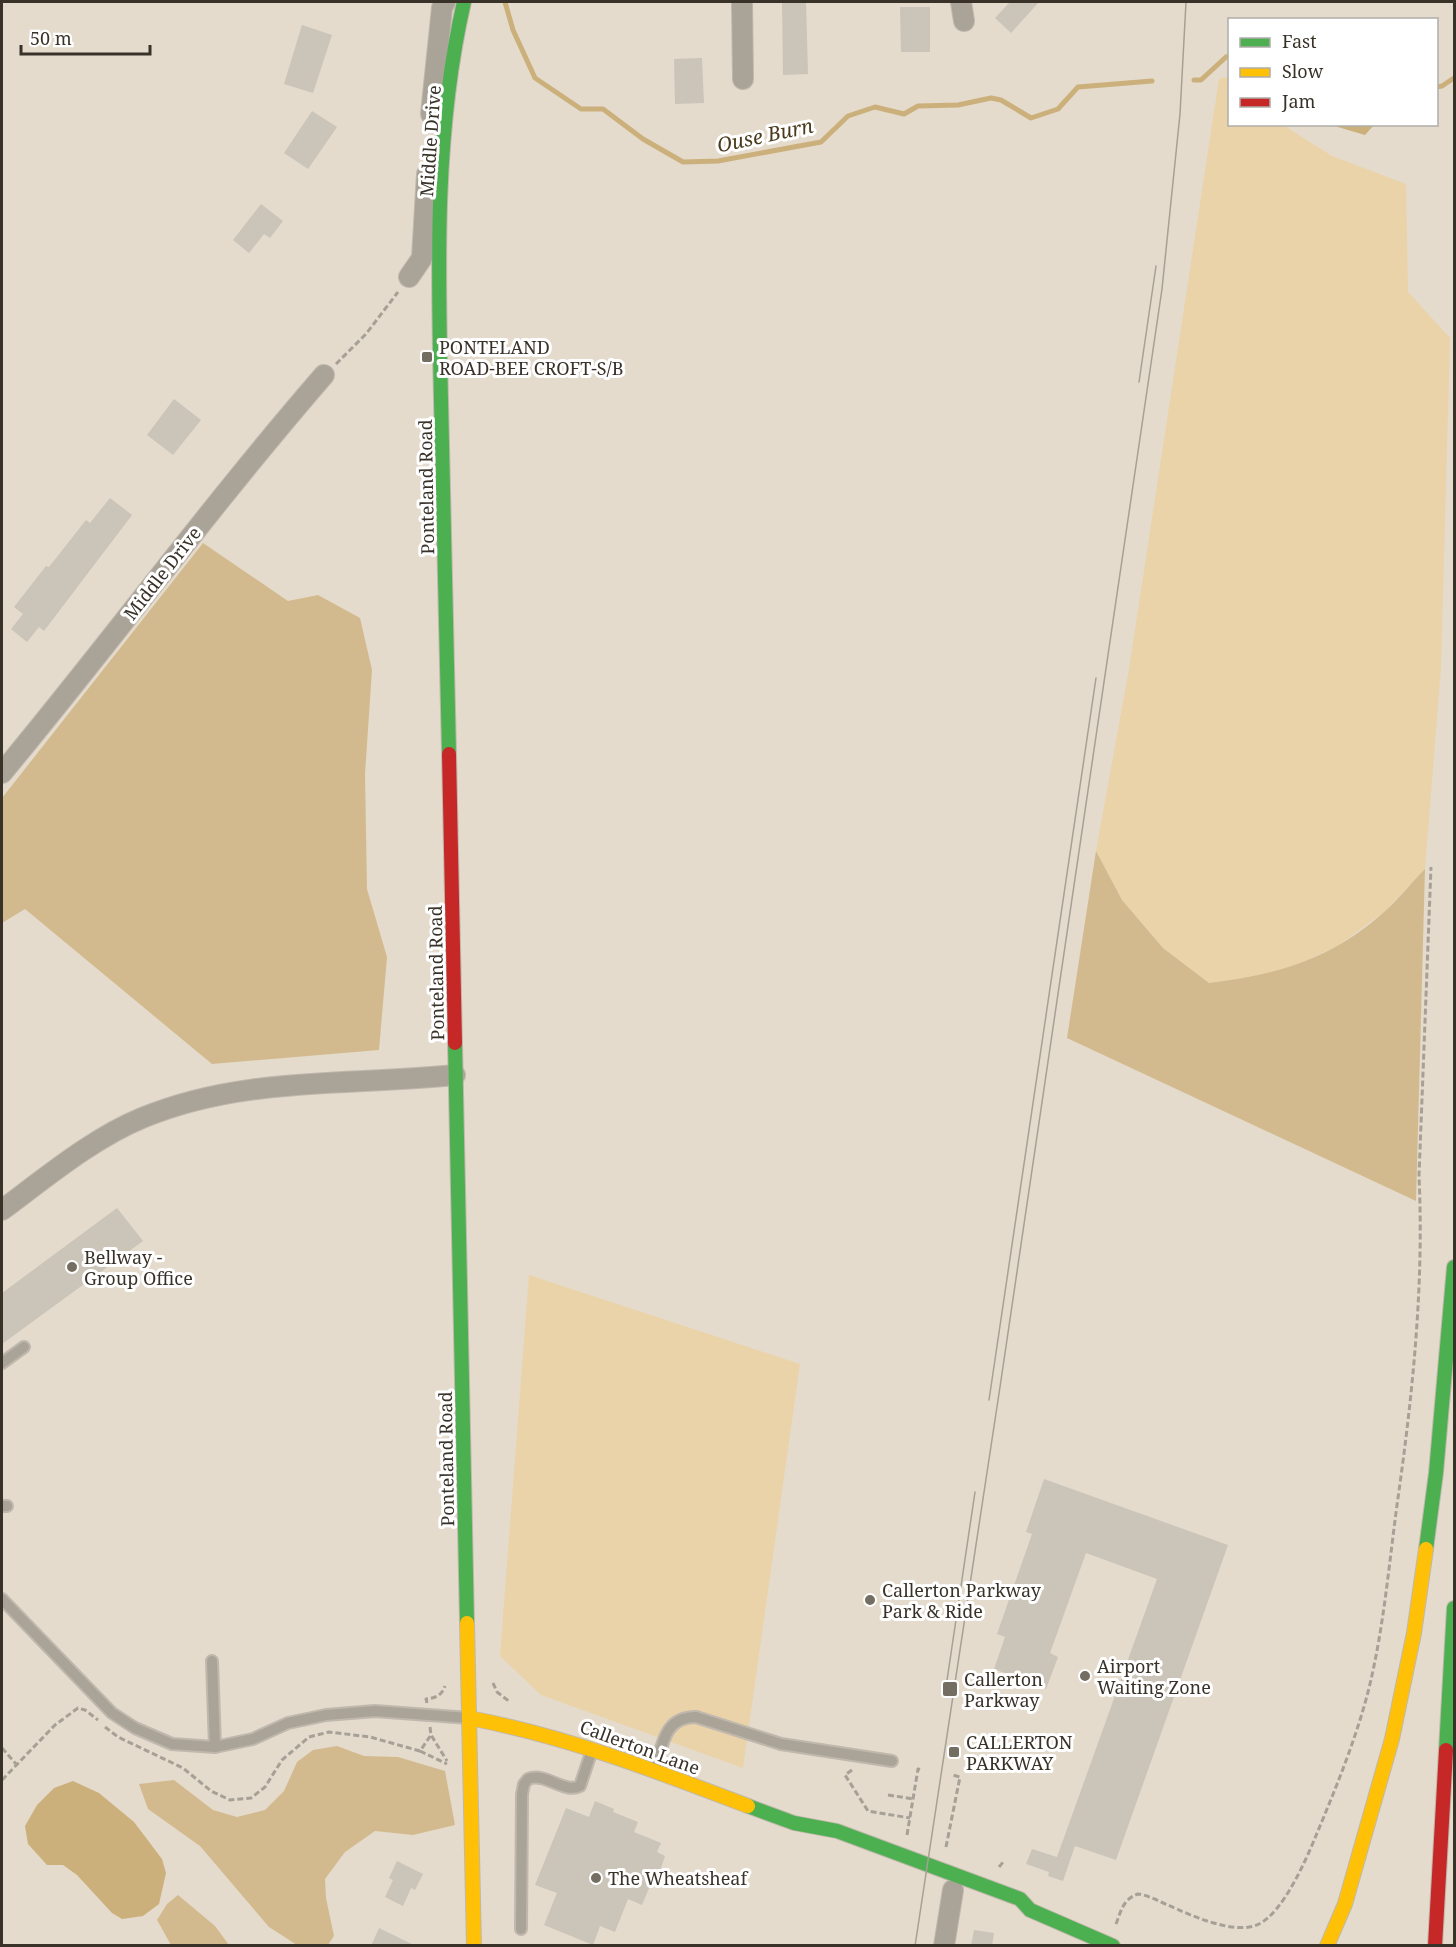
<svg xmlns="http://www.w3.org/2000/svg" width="1456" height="1947" font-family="'Noto Serif',serif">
<rect width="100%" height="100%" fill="#e4dbcc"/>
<g fill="#ead3a9">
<path d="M1229,76l1,48 53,1 49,31 74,28 2,108 42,46 -9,330 -16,201 -41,43 -45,33 -46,22 -46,11 -38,5 -46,-35 -41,-48 -26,-49 33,-182 90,-590z"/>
<path d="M529,1275l271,89 -57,404 -202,-73 -41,-39z"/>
</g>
<g fill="#d3ba8e">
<path d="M203,543l85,58 30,-6 42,23 12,52 -7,104 2,115 20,68 -8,93 -167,14 -187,-155 -23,14v-125z"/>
<path d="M1096,851l26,49 41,48 46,35c68,-8 123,-24 175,-71 15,-13 27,-29 41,-43l-9,332 -349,-163z"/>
<path d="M337,1746l27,10 34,1 47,14 10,54 -42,10 -38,-4 -30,21 -20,27 1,19 8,38 -6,9h-31l-28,-18 -69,-81 -52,-37 -9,-25 35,-4 39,30 24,7 28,-7 19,-19 13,-29 16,-12z"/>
<path d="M178,1895l37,31 14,19h-58l-14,-25 10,-16z"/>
</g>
<g fill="#ccb07b">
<path d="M1331,125h43l-9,10z"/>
<path d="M73,1781l26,12 35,29 28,37 4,14 -7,31 -16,12 -21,3 -10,-6 -35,-38 -14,-10h-16l-19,-21 -3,-18 12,-21 17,-17z"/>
</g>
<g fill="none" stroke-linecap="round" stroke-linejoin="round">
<g stroke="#ccb07b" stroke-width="5">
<path d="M505,2l8,28 22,48 46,31h22l40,30 40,23 35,-1 103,-19 27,-26 27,-9 29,7 14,-8 40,-1 33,-7 10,2 30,18 27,-9 20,-22 74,-6"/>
<path d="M1194,80h7l25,-23 4,-1"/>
<path d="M1436,87l6,-1 12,-8"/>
</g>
</g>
<g fill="#cbc4b9">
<path d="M782,2h24l2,72 -25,1z"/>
<path d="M1010,2h29l-28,31 -16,-15z"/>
<path d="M900,7h30v45h-29z"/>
<path d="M302,25l30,10 -19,58 -29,-9z"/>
<path d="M702,58l2,45 -29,1 -1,-45z"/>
<path d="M312,111l25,16 -29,42 -24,-16z"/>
<path d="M261,204l22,17 -13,17 -6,-4 -15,19 -16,-13z"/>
<path d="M174,399l27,21 -28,35 -26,-20z"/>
<path d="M110,498l22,17 -88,116 -5,-4 -12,15 -16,-13 12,-15 -9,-7 32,-41 3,1 37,-47 4,3z"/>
<path d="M117,1208l26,33 -141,103v-51z"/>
<path d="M1044,1479l184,66 -112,315 -41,-14 -12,35 -15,-5 1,-4 -23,-8 6,-15 25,8 100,-278 -71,-26 -36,100 8,4 -12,32 -52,-20 11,-32 -8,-3 35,-100 -6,-2z"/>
<path d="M595,1801l19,8 -1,3 25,10 -4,10 27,11 -4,9 8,4 -5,15 -3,-2 -15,36 -14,-6 -13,33 -15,-6 -7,19 -49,-20 13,-32 -22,-8 31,-77 23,9z"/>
<path d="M397,1861l26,13 -8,16 -4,-2 -8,18 -18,-9 8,-17 -4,-2z"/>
<path d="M379,1928l37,18h-45z"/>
<path d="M974,1930l20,3 -2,13h-21z"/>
</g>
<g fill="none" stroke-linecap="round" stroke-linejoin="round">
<g stroke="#c0b8ad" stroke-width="14">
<g id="lane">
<path d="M2,1363l22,-16"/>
<path d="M2,1506h5"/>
<path d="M2,1599l110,114 23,15 37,16 43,3 38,-8 35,-16 38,-8 49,-4 94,7"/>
<path d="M212,1661l3,86"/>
<path d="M655,1769c8,-25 9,-52 41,-52l85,27 111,17"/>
<path d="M521,1929l1,-135 2,-10 4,-5c18,-7 36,15 52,7l12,-36"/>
</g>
</g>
<g stroke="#c0b8ad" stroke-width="22">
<g id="street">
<path d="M742,2l1,77"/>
<path d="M961,2l3,19"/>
<path d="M431,114l11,-106 3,-6"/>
<path d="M409,277l13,-19 5,-84"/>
<path d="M2,773c109,-131 210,-269 322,-398"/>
<path d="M2,1210c42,-31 91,-72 140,-92 101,-42 207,-32 313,-43"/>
<path d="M944,1946l9,-56"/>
</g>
</g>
<g stroke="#c0b8ad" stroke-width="16">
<g id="fast">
<path d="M449,754c-3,-118 -5,-236 -8,-354 -3,-133 -7,-268 23,-398"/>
<path d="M455,1043l12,580"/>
<path d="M1426,1549l10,-76 18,-206"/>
<path d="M1446,1750l8,-142"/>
<path d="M748,1806l46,17 43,8 183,68 10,11 83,36"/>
</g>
</g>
<g stroke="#c0b8ad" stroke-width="16">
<g id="slow">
<path d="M467,1623l7,323"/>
<path d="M469,1718c97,18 187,53 279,88"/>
<path d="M1327,1946l18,-42 47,-165 22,-106 12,-84"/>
</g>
</g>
<g stroke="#c0b8ad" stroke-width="16">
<g id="jam">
<path d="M449,754l6,289"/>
<path d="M1435,1946l11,-196"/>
</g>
</g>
<g stroke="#a7a096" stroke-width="3" stroke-dasharray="6 3" stroke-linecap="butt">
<path d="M336,364l30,-30 32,-42"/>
<path d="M493,1683l4,9 13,10"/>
<path d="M427,1703l-1,-4c10,-1 16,-4 19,-13"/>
<path d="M105,1727l13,10 65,31 28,23 19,9 21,-2 14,-11 17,-27 27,-23 20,-5 41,5 50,14 11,-16"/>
<path d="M430,1727l1,8 16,26"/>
<path d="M2,1748l14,16"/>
<path d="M420,1751l27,13"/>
<path d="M852,1770l-7,5 23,36 42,7"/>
<path d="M2,1780l53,-55 23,-17 7,2 13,10"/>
<path d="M888,1795l26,4"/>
<path d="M907,1835l11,-66 4,1"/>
<path d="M946,1847l14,-70 -7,-2"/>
<path d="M999,1867l5,-6"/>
<path d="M1116,1924c5,-13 7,-25 22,-30 10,1 20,7 30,11 22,10 67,31 91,19 24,-12 46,-62 56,-86 20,-48 40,-96 53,-146 16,-63 21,-130 30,-194 15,-107 26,-214 21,-322l12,-309"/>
</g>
<use href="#lane" stroke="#a9a398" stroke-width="10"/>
<use href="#street" stroke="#a9a398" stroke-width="20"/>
<use href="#fast" stroke="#4caf50" stroke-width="14"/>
<use href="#slow" stroke="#ffc107" stroke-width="14"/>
<use href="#jam" stroke="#c62828" stroke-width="14"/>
<g stroke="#a6a095" stroke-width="1.5">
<path d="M1139,382l17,-116"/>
<path d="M989,1400l107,-722"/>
<path d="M946,1687l29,-195"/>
<path d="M915,1946l85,-559 162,-1098 18,-175 6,-112"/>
</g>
</g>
<g fill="#746d61" stroke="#fff" stroke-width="2">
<rect x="421" y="351" width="12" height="12" rx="3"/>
<circle cx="72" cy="1267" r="6"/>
<circle cx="870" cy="1600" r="6"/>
<circle cx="1085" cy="1676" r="6"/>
<rect x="942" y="1681" width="16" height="16" rx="3"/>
<rect x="948" y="1746" width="12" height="12" rx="3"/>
<circle cx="596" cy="1878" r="6"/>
</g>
<g text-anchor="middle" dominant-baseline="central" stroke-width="6" stroke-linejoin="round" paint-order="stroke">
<g font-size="18" fill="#383228" stroke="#fff">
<text transform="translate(430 141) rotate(-86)">Middle Drive</text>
<text transform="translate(426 487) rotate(-91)">Ponteland Road</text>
<text transform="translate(162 573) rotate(-52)">Middle Drive</text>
<text transform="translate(436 973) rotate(-91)">Ponteland Road</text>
<text transform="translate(446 1459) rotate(-91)">Ponteland Road</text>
<text transform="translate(640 1747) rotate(20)">Callerton Lane</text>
</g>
<g font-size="18" fill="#383228" stroke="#fff" text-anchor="start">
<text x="439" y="347">PONTELAND<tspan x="439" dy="21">ROAD-BEE CROFT-S/B</tspan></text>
<text x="84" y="1257">Bellway -<tspan x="84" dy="21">Group Office</tspan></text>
<text x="882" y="1590">Callerton Parkway<tspan x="882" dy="21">Park &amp; Ride</tspan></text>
<text x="1097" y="1666">Airport<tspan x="1097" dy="21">Waiting Zone</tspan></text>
<text x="964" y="1679">Callerton<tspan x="964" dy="21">Parkway</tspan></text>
<text x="966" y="1742">CALLERTON<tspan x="966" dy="21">PARKWAY</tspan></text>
<text x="608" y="1878">The Wheatsheaf</text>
</g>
<g font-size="20" font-style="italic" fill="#4a3a1b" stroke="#fff">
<text transform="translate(765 135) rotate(-12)">Ouse Burn</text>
</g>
</g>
<rect width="1456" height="1947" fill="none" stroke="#383228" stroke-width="6"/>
<rect x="1228" y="18" width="210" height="108" fill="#ffffff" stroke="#afada9" stroke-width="1.5"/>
<rect x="1240" y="38" width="30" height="9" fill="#4caf50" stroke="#afada9" stroke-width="1.5"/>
<text x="1282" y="48" font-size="18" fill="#383228">Fast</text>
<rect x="1240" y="68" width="30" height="9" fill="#ffc107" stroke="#afada9" stroke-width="1.5"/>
<text x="1282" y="78" font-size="18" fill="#383228">Slow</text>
<rect x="1240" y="98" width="30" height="9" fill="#c62828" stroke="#afada9" stroke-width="1.5"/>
<text x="1282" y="108" font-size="18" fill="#383228">Jam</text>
<path d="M21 45v9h129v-9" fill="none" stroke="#383228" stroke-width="3"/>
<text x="30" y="45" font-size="18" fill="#383228" stroke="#ffffff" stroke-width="4.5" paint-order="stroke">50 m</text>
</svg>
